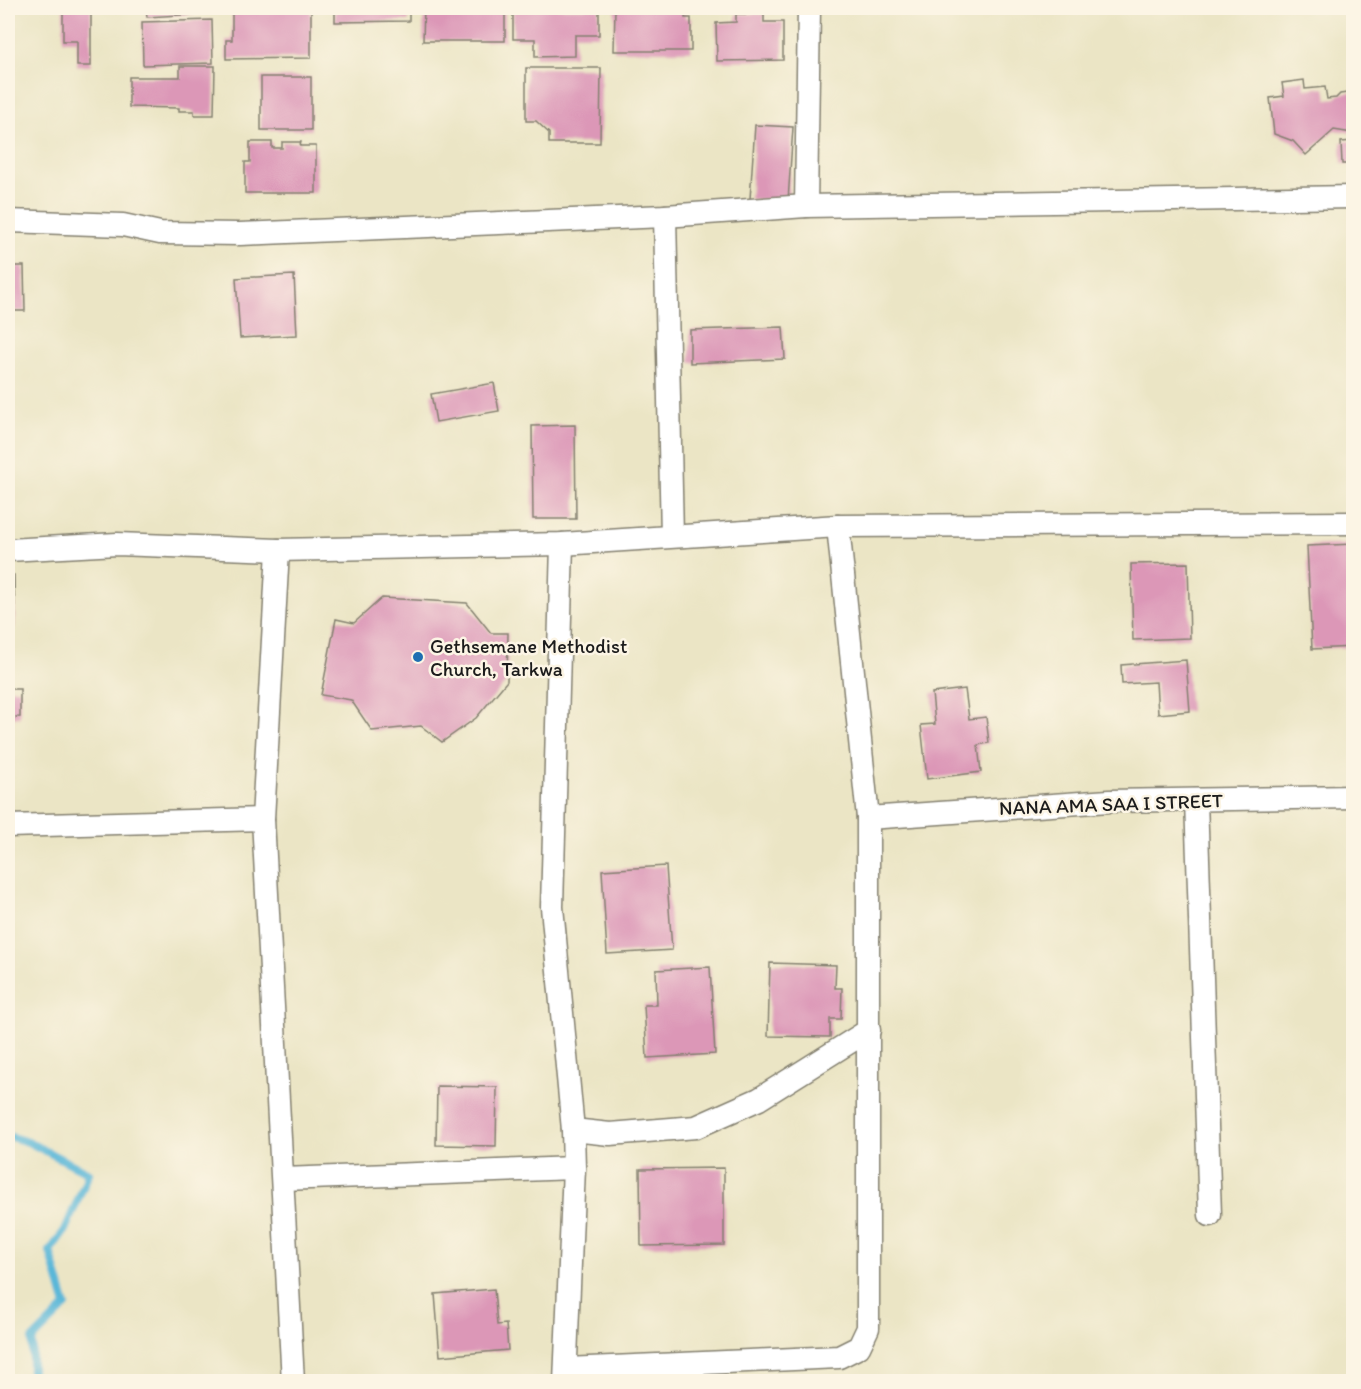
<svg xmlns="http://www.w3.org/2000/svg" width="1361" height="1389" font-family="Itim,sans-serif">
<rect width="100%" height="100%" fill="#fcf5e5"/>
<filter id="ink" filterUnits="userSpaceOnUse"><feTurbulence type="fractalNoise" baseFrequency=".0167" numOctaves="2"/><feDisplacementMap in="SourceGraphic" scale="12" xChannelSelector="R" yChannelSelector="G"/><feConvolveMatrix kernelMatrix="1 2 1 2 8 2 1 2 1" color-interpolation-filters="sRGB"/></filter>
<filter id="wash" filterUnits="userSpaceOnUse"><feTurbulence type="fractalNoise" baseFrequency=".008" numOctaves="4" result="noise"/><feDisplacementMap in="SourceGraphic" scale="24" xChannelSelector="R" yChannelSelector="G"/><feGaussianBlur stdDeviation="1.35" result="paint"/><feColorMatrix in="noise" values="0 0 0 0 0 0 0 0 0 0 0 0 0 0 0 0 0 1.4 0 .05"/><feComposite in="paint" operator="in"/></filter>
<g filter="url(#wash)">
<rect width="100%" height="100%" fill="#ebe5c5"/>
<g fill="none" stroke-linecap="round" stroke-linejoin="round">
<path stroke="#5ab7d8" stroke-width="8" d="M8,1136l20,6 61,31 -24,57 -15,21 16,55 -34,34v42"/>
</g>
<g id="blocks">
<g fill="#dc97b7">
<path d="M63,8h28v58h-14v-25h-14z"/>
<path d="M146,8h67v5l-66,4z"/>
<path d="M232,8h79v50l-85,1v-19h6z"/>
<path d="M335,8h74v13l-74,1z"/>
<path d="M424,8h81v33h-82z"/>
<path d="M513,8h86v27h-24v21l-40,1v-18h-22z"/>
<path d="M615,8h71l-1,10h6v33h-77z"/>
<path d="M736,14h28v8h19v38l-66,1 -1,-38 20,-1z"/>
<path d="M212,20l1,43 -70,2 -1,-43z"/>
<path d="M180,66h35l-1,49h-20v-4h-15v-3l-50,-1v-30h51z"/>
<path d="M526,68h75l-1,75h-51v-10l-13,-12h-10z"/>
<rect x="261" y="77" width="50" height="53"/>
<path d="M1304,80l1,9 20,-2 2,12 9,-1 4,-4 14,-2v44l-2,-3 -18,-3 -28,25 -13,-14 -19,-7 -4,-36 14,-2 -2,-13z"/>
<path d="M755,125l38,2 -5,74 -38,-2z"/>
<path d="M1354,141v23h-12l-1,-22z"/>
<path d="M250,142h22v6h10v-6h19l-1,4h16v47h-71v-31h5z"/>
<path d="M8,266h16l1,45h-17z"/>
<path d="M294,275l3,60 -57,3 -4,-60z"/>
<path d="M783,327l2,32 -95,4v-33z"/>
<path d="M494,383l5,28 -63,11 -5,-28z"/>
<path d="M8,387h4l-2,36h-2z"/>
<path d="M575,425l1,94h-43l-1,-93z"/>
<path d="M1354,544v103l-42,2 -5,-103z"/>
<path d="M1188,563l2,75 -57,2 -2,-76z"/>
<path d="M8,575h6l1,52h-7z"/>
<path d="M382,598l85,5 24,30h17l-1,48 -31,37 -34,24 -21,-16 -49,5 -21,-31 -30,-5 15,-76 18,4z"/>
<path d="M1186,660l4,51 -32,3 -2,-32 -34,2 -1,-19z"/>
<path d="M8,689h12v28l-12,1z"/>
<path d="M965,689l4,30 17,-2 3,26 -11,2 3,27 -54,7 -6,-54 14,-1 -3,-31z"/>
<path d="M666,866l6,84 -65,4 -5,-84z"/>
<path d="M770,963l66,2 -1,23h7l-1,31h-11v18l-62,-1z"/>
<path d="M710,967l5,87 -68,4 -3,-53h13l-1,-35z"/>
<path d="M437,1086l60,1 -1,59 -60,-1z"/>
<path d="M724,1168v77l-83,1 -1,-77z"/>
<path d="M494,1289l3,36 9,-1 2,26 -68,6 -5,-62z"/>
</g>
</g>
</g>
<g filter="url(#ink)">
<use href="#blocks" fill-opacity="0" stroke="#848070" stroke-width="1.5"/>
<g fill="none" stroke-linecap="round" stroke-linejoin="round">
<g stroke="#848070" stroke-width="25">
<g id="street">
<path d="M806,206l3,-198"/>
<path d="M665,216l7,320"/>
<path d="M8,221l115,4 37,8 80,1 425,-18 141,-10 548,-9"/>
<path d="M562,544l-10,363 21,223 1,38 -9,214"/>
<path d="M8,550l109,-6 161,6 284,-6 276,-18 516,-3"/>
<path d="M278,550l-15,269 30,563"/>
<path d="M1196,800l14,415"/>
<path d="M868,818l241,-17 245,-4"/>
<path d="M8,826l255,-7"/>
<path d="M573,1130l37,4 86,-7 63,-28 110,-69"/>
<path d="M283,1179l291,-11"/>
<path d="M566,1369l273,-12 20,-10 9,-19v-510l-30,-292"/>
</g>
</g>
<use href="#street" stroke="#fff" stroke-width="22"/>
</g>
</g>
<circle fill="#1f6fb2" stroke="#fcf5e5" stroke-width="2" cx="418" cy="657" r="6"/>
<g text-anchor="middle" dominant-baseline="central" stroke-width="5" stroke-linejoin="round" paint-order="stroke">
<g font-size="20" fill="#1c1c1c" stroke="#fcf5e5" text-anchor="start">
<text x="430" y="646">Gethsemane Methodist<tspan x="430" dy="23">Church, Tarkwa</tspan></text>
</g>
<g font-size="20" fill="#1c1c1c" stroke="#fcf5e5">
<text transform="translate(1111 804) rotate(-2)">NANA AMA SAA I STREET</text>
</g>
</g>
<rect width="1361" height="1389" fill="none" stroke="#fcf5e5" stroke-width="30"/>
</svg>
